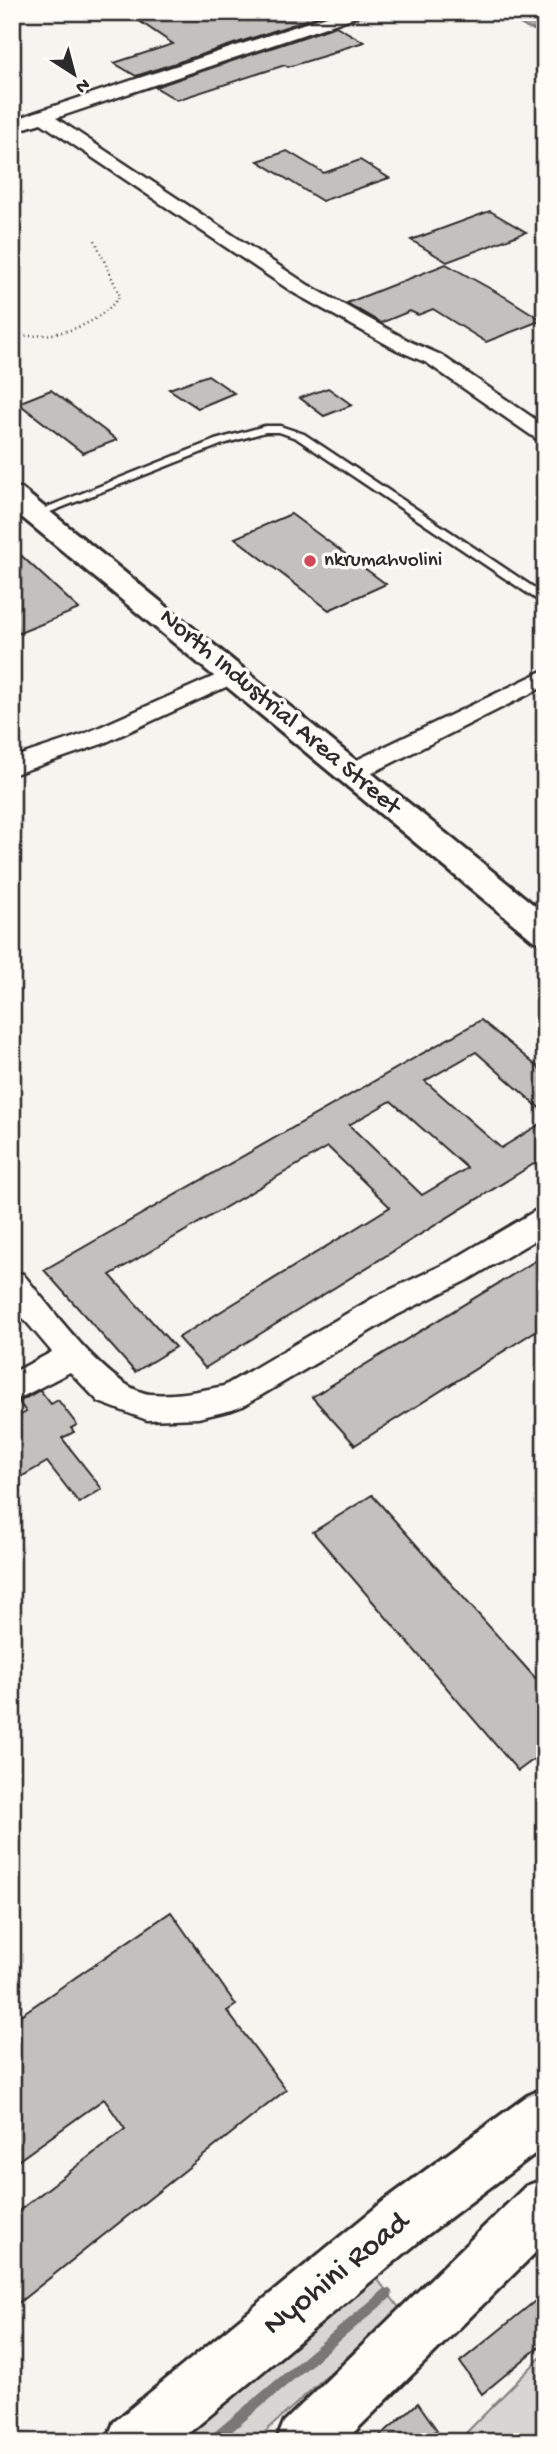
<svg xmlns="http://www.w3.org/2000/svg" width="557" height="2454" font-family="'Gochi Hand',sans-serif">
<rect width="100%" height="100%" fill="#f5f4ef"/>
<filter id="ink" filterUnits="userSpaceOnUse"><feTurbulence type="fractalNoise" baseFrequency=".0143" numOctaves="2"/><feDisplacementMap in="SourceGraphic" scale="14" xChannelSelector="R" yChannelSelector="G"/><feConvolveMatrix kernelMatrix="1 2 1 2 8 2 1 2 1" color-interpolation-filters="sRGB"/></filter>
<g filter="url(#ink)">
<g fill="#d7d6d2" stroke="#81807e" stroke-width="2">
<path d="M376,2277l24,32 -146,133h-78z"/>
<path d="M545,2356v86h-88l83,-84z"/>
</g>
<path fill="#adaca9" stroke="#797877" stroke-width="2" d="M501,12h44v21l-18,-5z"/>
<g fill="none" stroke-linecap="round" stroke-linejoin="round">
<path stroke="#797877" stroke-width="11" d="M211,2442l176,-148"/>
</g>
<g fill="#c2c1be" stroke="#2b2b2b" stroke-width="2" fill-rule="evenodd">
<path d="M126,12h187l6,4 -183,60 -22,-13 59,-19z"/>
<path d="M336,26l28,16 -29,9 2,1 -49,15 -3,-2 -108,35 -22,-13z"/>
<path d="M287,151l37,22 36,-13 29,18 -67,23 -64,-40z"/>
<path d="M490,211l36,21 -79,30 -36,-22z"/>
<path d="M446,264l61,34 35,22 -56,22 -53,-33 -15,6 -8,-4 -29,12 -34,-20z"/>
<path d="M208,375l26,18 -36,15 -29,-19z"/>
<path d="M328,388l24,17 -28,11 -24,-18z"/>
<path d="M51,390l66,50 -34,13 -65,-50z"/>
<path d="M291,514l95,70 -57,26 -94,-72z"/>
<path d="M12,547l67,62 -67,27z"/>
<path d="M481,1020l64,53v40l-69,-61 -51,29 76,67 44,-27v36l-340,211 -27,-30 212,-131 -62,-60 -218,128 65,72 -40,25 -91,-102zM391,1101l76,67 -45,27 -73,-70z"/>
<path d="M545,1255v70l-190,120 -43,-48z"/>
<path d="M40,1390l11,14 7,-4 19,25 -6,3 3,4 -12,6 40,51 -23,14 -32,-41 -35,20v-62l14,-8 -7,-10z"/>
<path d="M372,1495l173,194v62l-27,20 -205,-239z"/>
<path d="M171,1912l65,93 -9,6 59,79 -274,218v-92l113,-87 -21,-30 -92,66v-144z"/>
<path d="M545,2293v49l-63,52 -22,-32z"/>
<path d="M418,2403l19,27 -14,12h-50z"/>
</g>
<g fill="none" stroke-linecap="round" stroke-linejoin="round">
<g stroke="#2b2b2b" stroke-width="5">
<path id="service" d="M265,426h15l24,8 241,161v10l-249,-167 -17,-6h-14l-42,12 -183,72 -10,-2 185,-74z"/>
</g>
<g stroke="#2b2b2b" stroke-width="5">
<g id="minor">
<path d="M339,12h24l-2,3 -305,103 252,167 103,57 30,13 104,71v16l-7,-2 -111,-77 -30,-13 -103,-57 -253,-170 -29,9v-11l24,-9z"/>
<path d="M233,668l8,2 4,5 -4,5 -139,64 -90,31v-17l72,-24z"/>
<path d="M545,670v16l-185,93 -9,2 -9,-2 -3,-6 3,-6z"/>
<path d="M545,1208v26l-74,44 -74,37 -154,91 -11,4 -34,8 -51,2 -48,-18 -29,-30 -58,30v-29l40,-21 -40,-47v-34l11,3c26,31 87,116 127,120 24,2 50,-3 74,-8l151,-89 74,-35 86,-51z"/>
</g>
</g>
<g stroke="#2b2b2b" stroke-width="6">
<g id="secondary">
<path d="M12,487l10,2 523,425v30l-12,-4 -521,-431z"/>
<path d="M545,2088v58l-122,92 -245,204h-72l8,-20 271,-222 142,-104z"/>
<path d="M545,2179v64l-201,199h-68l8,-20 242,-236z"/>
</g>
</g>
<path stroke="#2b2b2b" stroke-width="2.5" stroke-dasharray="1 3.5" stroke-linecap="butt" d="M12,336c43,1 80,-5 108,-40l-26,-58"/>
<use href="#service" fill="#fdfcf7" fill-rule="evenodd"/>
<use href="#minor" fill="#fdfcf7" fill-rule="evenodd"/>
<use href="#secondary" fill="#fdfcf7" fill-rule="evenodd"/>
</g>
</g>
<circle fill="#d1495b" stroke="#fdfcf7" stroke-width="2.5" cx="310" cy="561" r="7"/>
<g text-anchor="middle" dominant-baseline="central" stroke-width="7" stroke-linejoin="round" paint-order="stroke">
<g font-size="21" fill="#2b2b2b" stroke="#fdfcf7" text-anchor="start">
<text x="324" y="561">nkrumahvolini</text>
</g>
<g font-size="26" fill="#2b2b2b" stroke="#fdfcf7">
<text transform="translate(279 713) rotate(40)">North Industrial Area Street</text>
</g>
<g font-size="32" fill="#2b2b2b" stroke="#fdfcf7">
<text transform="translate(337 2275) rotate(-39)">Nyohini Road</text>
</g>
</g>
<rect width="557" height="2454" fill="none" stroke="#fdfcf7" stroke-width="42"/>
<rect x="21" y="21" width="515" height="2412" fill="none" stroke="#2b2b2b" stroke-width="2.5" filter="url(#ink)"/>
<g transform="translate(74 74) rotate(144)" stroke="#fdfcf7" stroke-width="5" paint-order="stroke">
<path d="M0-5L12 26L0 18L-12 26Z" fill="#2b2b2b"/>
<text y="-10" font-size="19" font-weight="bold" text-anchor="middle" fill="#2b2b2b">N</text>
</g>
</svg>
